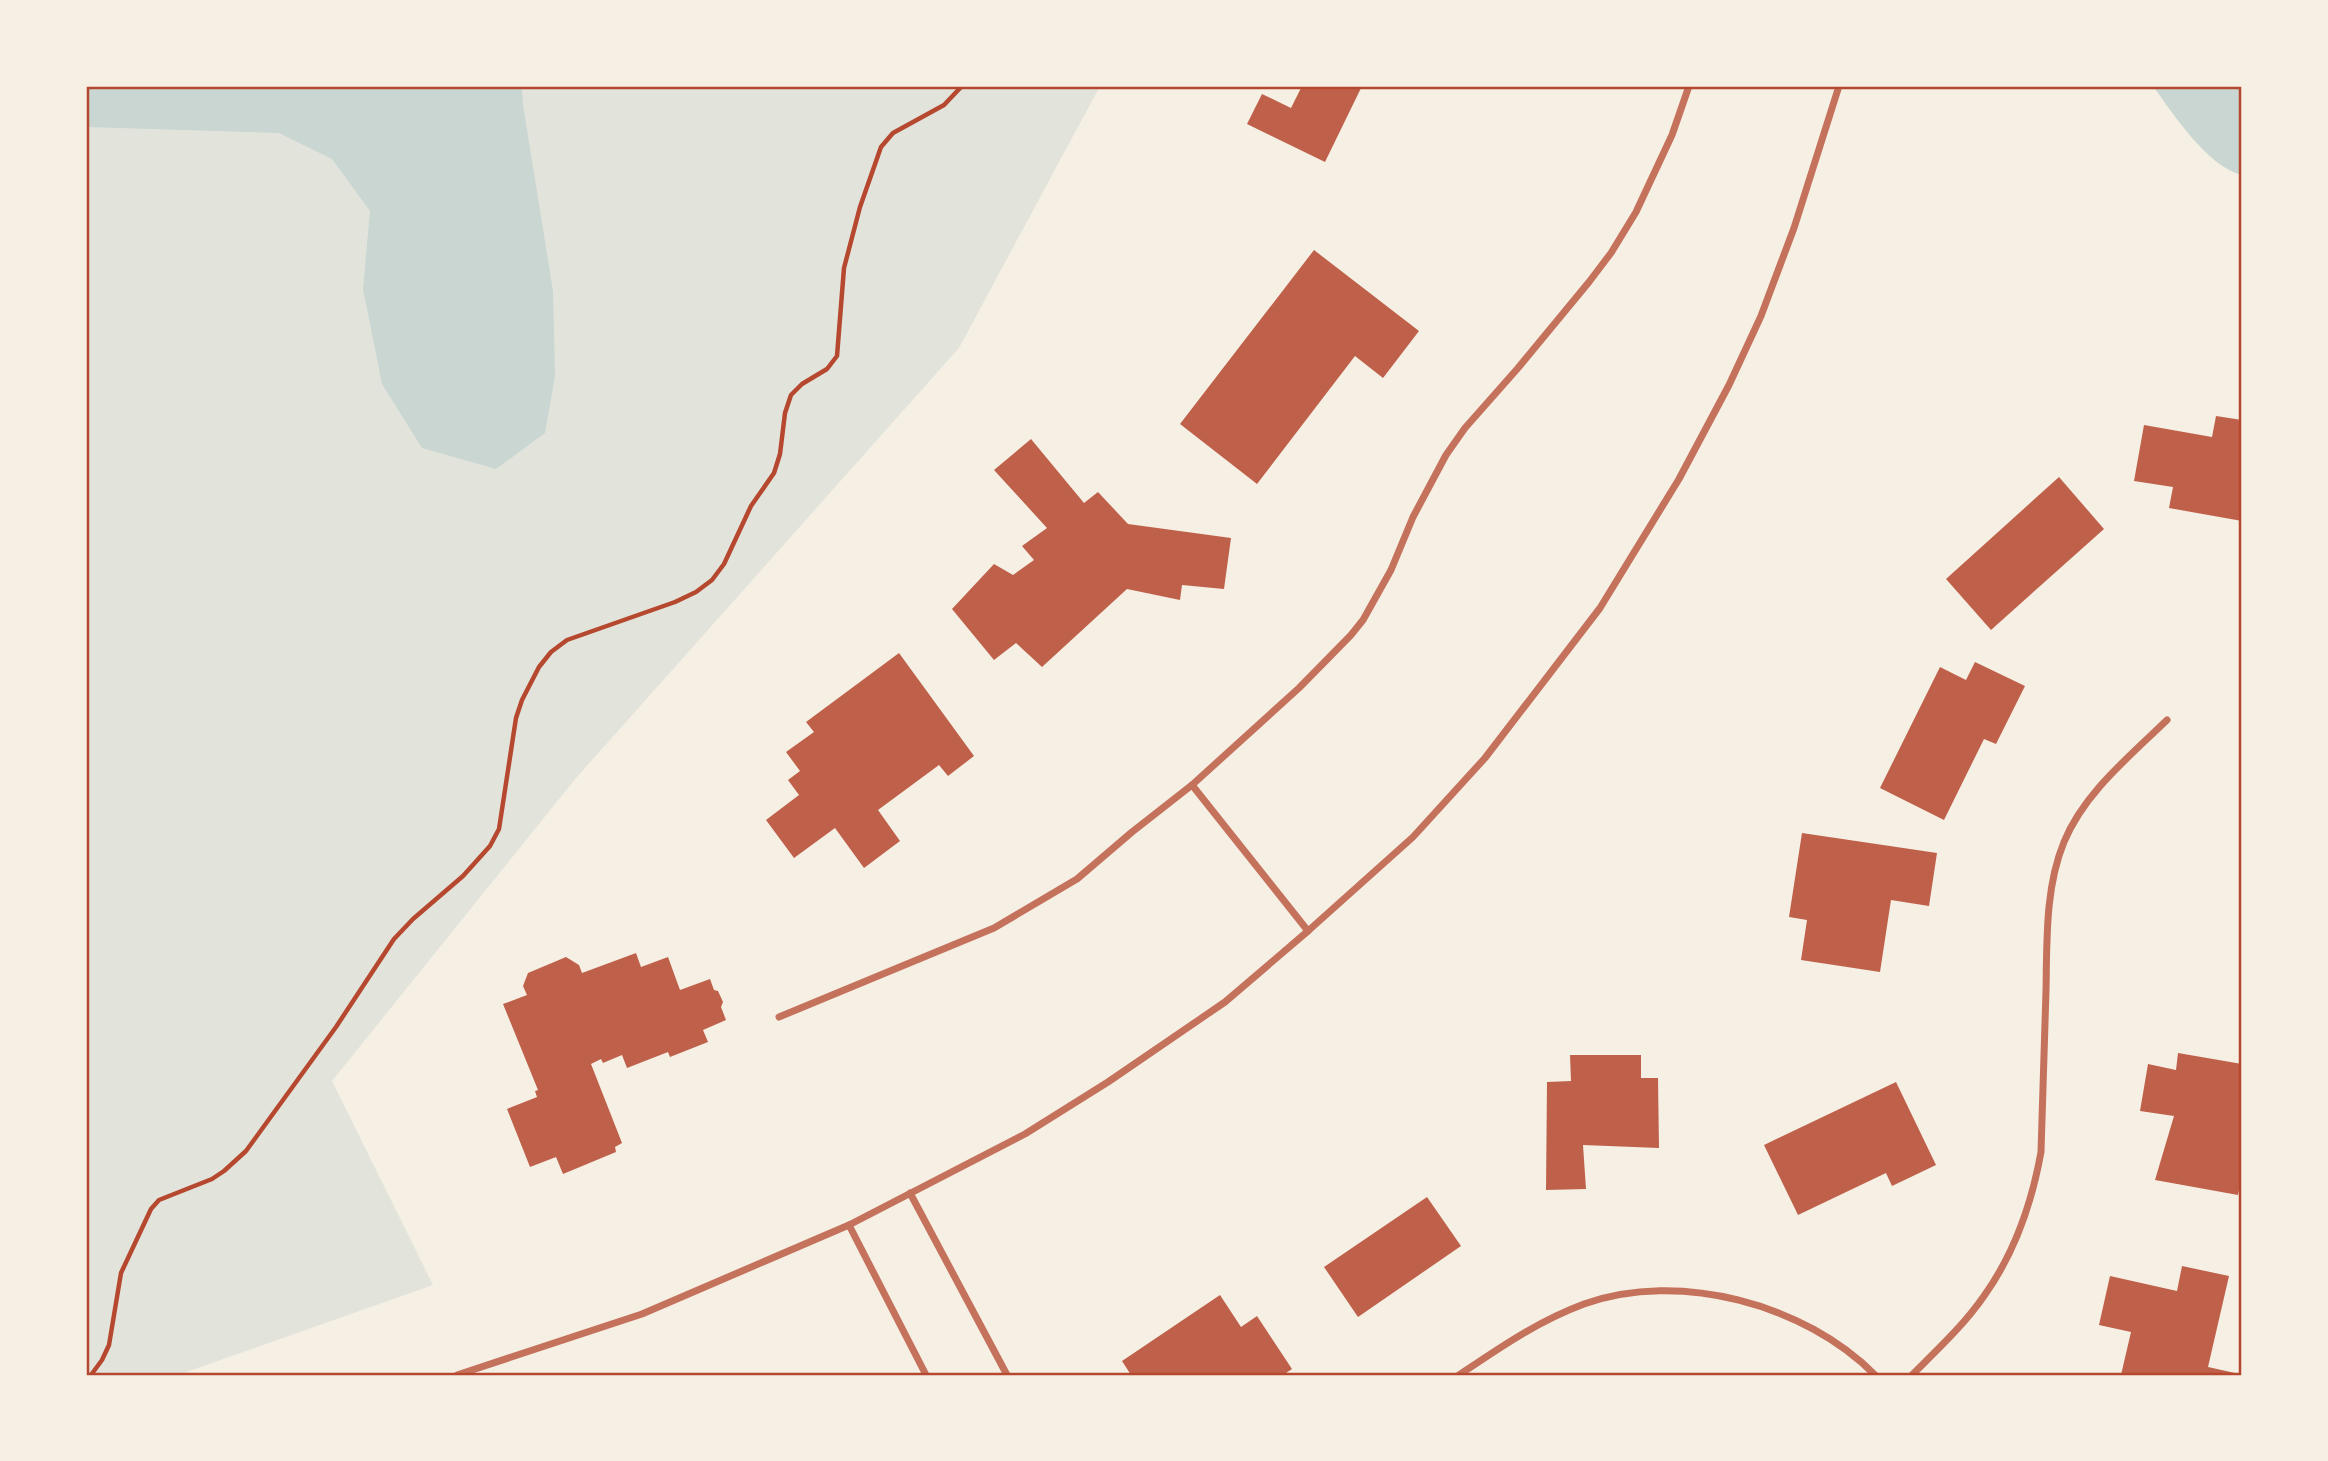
<svg xmlns="http://www.w3.org/2000/svg" width="2328" height="1461" font-family="'Varela Round',sans-serif">
<rect width="100%" height="100%" fill="#f6efe4"/>
<path fill="#e2e4dc" d="M86,86h1014l-141,262 -383,430 -244,303 101,204 -255,90h-92z"/>
<g fill="#c9d6d2">
<path d="M86,86h436l1,19 30,186 2,85 -10,57 -49,36 -74,-21 -40,-64 -19,-95 7,-78 -38,-52 -53,-26 -193,-6z"/>
<path d="M2153,86h89v89c-34,-8 -69,-61 -89,-89z"/>
</g>
<g fill="#bf614a">
<path d="M1302,86h60l-37,76 -78,-38 15,-30 29,14z"/>
<path d="M1314,250l105,81 -36,47 -28,-22 -98,128 -77,-60z"/>
<path d="M2216,416l26,4v101l-73,-13 4,-21 -39,-6 10,-56 68,12z"/>
<path d="M1031,439l53,64 14,-11 30,32 103,14 -7,51 -42,-4 -2,15 -53,-11 -85,78 -26,-24 -22,17 -42,-51 42,-45 19,11 21,-15 -12,-14 25,-18 -53,-58z"/>
<path d="M2059,477l45,52 -113,101 -45,-51z"/>
<path d="M899,653l75,103 -26,20 -9,-11 -61,45 22,31 -36,27 -29,-40 -41,30 -28,-38 33,-25 -11,-15 12,-9 -14,-19 28,-20 -8,-10z"/>
<path d="M1975,662l50,24 -29,58 -12,-5 -40,81 -64,-32 60,-121 26,13z"/>
<path d="M1802,833l135,20 -8,53 -38,-6 -11,72 -79,-12 6,-40 -18,-3z"/>
<path d="M636,953l5,14 27,-10 12,33 30,-11 4,11 4,1 5,11 -2,5 5,13 -23,10 5,12 -38,15 -2,-5 -41,16 -5,-13 -19,8 -2,-4 -10,5 31,79 -7,4 1,5 -53,22 -7,-17 -26,10 -23,-58 30,-12 -2,-6 3,-1 -35,-86 24,-9 -4,-9 5,-13 38,-16 13,8 3,8z"/>
<path d="M2178,1053l64,11v112l-4,19 -83,-15 19,-64 -34,-5 8,-47 28,6z"/>
<path d="M1570,1055h71v23h17l1,70 -76,-3 3,44 -40,1 1,-108 24,-1z"/>
<path d="M1896,1082l40,83 -44,21 -6,-13 -88,42 -34,-70z"/>
<path d="M1427,1197l34,49 -103,71 -34,-50z"/>
<path d="M2182,1266l47,10 -21,91 27,6v2h-114l10,-43 -32,-7 11,-49 67,15z"/>
<path d="M1220,1295l21,32 16,-11 35,53 -9,6h-152l-9,-14z"/>
</g>
<g fill="none" stroke-linecap="round" stroke-linejoin="round">
<path stroke="#b5482f" stroke-width="4.5" d="M91,1375l11,-15 7,-15 12,-72 30,-64 8,-9 53,-21 12,-8 22,-20 90,-124 58,-88 19,-20 50,-43 27,-30 9,-17 17,-111 6,-18 17,-33 12,-15 16,-12 108,-38 21,-10 16,-12 12,-16 27,-58 23,-33 6,-19 5,-41 6,-18 11,-11 25,-15 10,-13 7,-88 16,-61 21,-60 12,-14 51,-28 18,-19"/>
<g stroke="#c5725c" stroke-width="7">
<path d="M1192,785l116,146"/>
<path d="M779,1017l215,-89 83,-49 55,-47 60,-47 107,-97 52,-53 12,-15 28,-50 22,-53 33,-62 19,-27 53,-60 71,-86 22,-29 25,-41 36,-77 17,-49"/>
<path d="M910,1193l97,182"/>
<path d="M849,1225l77,150"/>
<path d="M457,1375l185,-61 207,-89 176,-91 83,-52 117,-80 83,-71 105,-94 72,-79 115,-150 79,-129 50,-94 32,-69 33,-88 45,-142"/>
<path d="M1459,1375c40,-27 79,-54 125,-71 95,-34 221,0 291,71"/>
<path d="M1912,1375c25,-25 52,-50 72,-79 30,-42 48,-94 57,-144 2,-54 3,-108 5,-161 1,-49 -1,-103 18,-149 20,-49 66,-86 103,-122"/>
</g>
</g>
<rect width="2328" height="1461" fill="none" stroke="#f6efe4" stroke-width="175"/>
<rect x="88" y="88" width="2152" height="1286" fill="none" stroke="#b5482f" stroke-width="2.5"/>
</svg>
